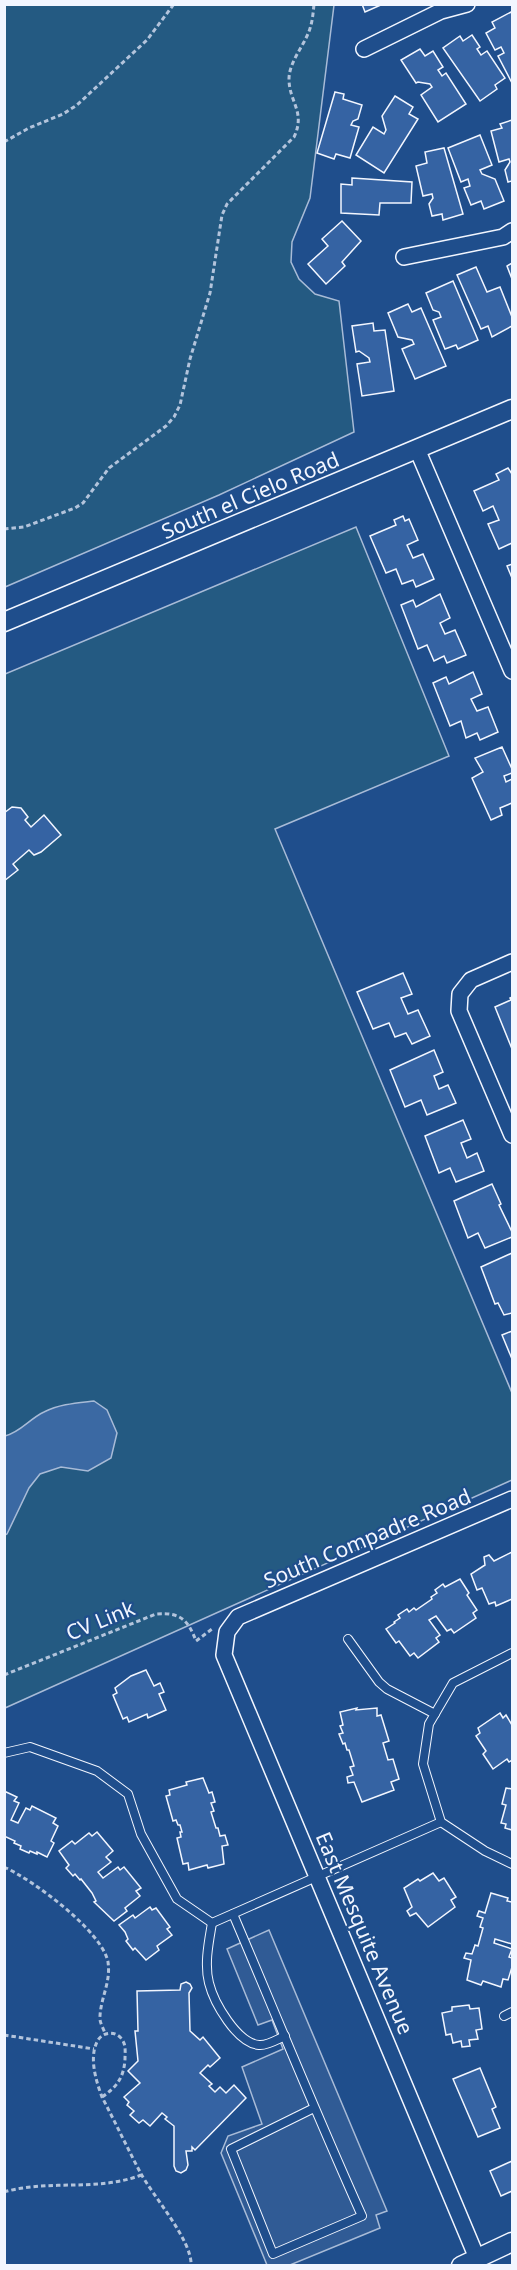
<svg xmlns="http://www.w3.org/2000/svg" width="517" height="2270" font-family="'Noto Sans',sans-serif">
<rect width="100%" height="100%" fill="#1f4e8c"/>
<g fill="#245a82" stroke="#a8bbd7" stroke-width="1.5">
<path d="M5,4l329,1 -24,193 -18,44 -1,20 8,17 16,15 24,7 15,131 -135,63 -214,92z"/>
<path d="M356,527l93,229 -174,73 237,564v87l-507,228v-1034z"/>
</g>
<path fill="#305b95" stroke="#a8bbd7" stroke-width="1.5" d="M269,1930l118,281 -11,4 4,13 -90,37h-23l-46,-112 7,-17 34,-12 -20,-57 41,-18 -11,-29 -14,5 -31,-76z"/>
<path fill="#3b69a3" stroke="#a8bbd7" stroke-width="1.5" d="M94,1401l13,9 10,23 -6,25 -23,13 -27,-4 -21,7 -11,14 -22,46 -2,1v-99c16,-4 24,-17 39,-24 16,-8 33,-9 50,-11z"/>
<g fill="#3563a3" stroke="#f2f6ff" stroke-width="1.5">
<path d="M362,4h21l-18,8z"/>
<path d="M511,12l1,2v69l-14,-27 6,-3 -3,-6 -6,3 -9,-17 9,-5 -3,-6z"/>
<path d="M472,35l8,12 -3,2 4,6 6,-4 18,27 -10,7 2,4 -17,12 -37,-53 17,-12 3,5z"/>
<path d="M420,49l5,7 8,-5 10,16 -5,3 4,6 4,-3 20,31 -28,18 -17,-27 11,-8 -2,-3 -12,-2 -2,1 -15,-23z"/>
<path d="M335,92l9,2 -1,5 19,6 -4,14 -5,2 -2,4 8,2 -9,31 -14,-4 -2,5 -17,-6z"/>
<path d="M395,96l18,11 -4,7 9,5 -34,54 -28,-18 17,-28 11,7 2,-4 -4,-14z"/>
<path d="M512,120v61l-4,1 -3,-12 5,-8 -1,-3 -10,3 -8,-31 11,-3 -2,-4z"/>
<path d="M480,135l12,30 -12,5 2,4 13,5 9,22 -20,8 -3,-8 -10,4 -7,-17 6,-2 -2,-7 -7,3 -13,-34z"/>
<path d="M444,148l19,66 -20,6 -1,-6 -10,2 -3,-12 4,-6 -1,-4 -9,2 -7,-30 11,-3 -2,-11z"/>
<path d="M352,178l60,4 -1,21h-31l-1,12 -38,-2v-29l11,1z"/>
<path d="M342,221l19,20 -19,21 3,4 -19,18 -18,-20 20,-18 -6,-7z"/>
<path d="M512,263v16l-5,-13z"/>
<path d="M476,267l11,25 13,-5 12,30v9l-20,11 -4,-11 -7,3 -24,-54z"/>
<path d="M453,281l25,59 -20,9 -2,-4 -11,4 -12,-29 8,-3 -2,-5 -6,-2 -7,-17z"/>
<path d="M408,304l4,8 9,-4 25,58 -31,13 -13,-30 12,-5 -2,-4 -14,-3 -10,-24z"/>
<path d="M373,323l1,8 11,-1 9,61 -32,5 -5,-32 13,-2 -1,-4 -10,-7 -3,1 -4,-26z"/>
<path d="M508,468l4,6v69l-13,6 -11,-25 11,-4 -6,-14 -10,5 -9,-20 25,-11 -3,-6z"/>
<path d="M403,516l2,5 4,-2 9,21 -11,5 6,13 10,-4 11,25 -18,8 -3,-7 -11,4 -6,-15 -10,4 -16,-37 26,-11 -2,-5z"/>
<path d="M512,564v14l-5,-12z"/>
<path d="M440,594l10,24 -10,5 5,11 10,-4 11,25 -19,8 -3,-7 -10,5 -7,-16 -9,4 -17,-44 12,-5 3,7z"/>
<path d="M473,672l9,22 -11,5 6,12 11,-4 10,25 -18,8 -3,-7 -11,5 -5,-17 -11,5 -17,-43 13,-6 3,7z"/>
<path d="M502,747l10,22v4l-8,3 2,6 6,-3v24l-12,5 2,7 -11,5 -19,-42 11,-6 -8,-14z"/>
<path d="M12,807l9,1 7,9 -3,3 6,7 13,-12 17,20 -20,17 -7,3 -5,-5 -16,14 5,6 -14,11v-68z"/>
<path d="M403,973l9,21 -11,4 7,16 10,-4 12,26 -18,8 -6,-11 -11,4 -6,-14 -16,6 -16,-37z"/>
<path d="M512,997v52l-17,-42 16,-7 -1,-2z"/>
<path d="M434,1050l9,22 -9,4 5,13 9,-4 8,18 -29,12 -6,-15 -16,7 -15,-37z"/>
<path d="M463,1120l8,19 -10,4 6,15 10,-5 7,18 -28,11 -6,-14 -11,5 -14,-37z"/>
<path d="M492,1184l9,20 -2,1 13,27v5l-27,11 -7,-15 -10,5 -14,-37z"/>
<path d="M512,1253v60l-8,2 -6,-12 -3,1 -14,-37z"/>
<path d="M512,1331v28l-10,-24z"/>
<path d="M512,1552v47l-16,7 -1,-4 -6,2 -7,-16 -5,2 -6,-16 14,-9 -1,-8 5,-2 5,6z"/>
<path d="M460,1579l9,14 -2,2 10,15 -4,3 3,5 -22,15 -3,-4 -4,2 -11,-15 -7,4 11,15 -4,3 3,4 -21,16 -4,-5 -4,3 -11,-15 -3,2 -10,-14 9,-6 -1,-1 6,-4 -2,-3 9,-6 2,3 5,-4 2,2 16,-11 -1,-2 6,-4 -2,-3 8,-6 2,3z"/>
<path d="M146,1670l8,16 6,-3 4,9 -5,2 7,16 -18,8 -1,-4 -18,8 -2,-5 -4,2 -10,-24 4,-2 -2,-5 16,-12z"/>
<path d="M357,1708l-1,2 21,-2v8l4,-1 8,26 -6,2 5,17 5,-1 6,20 -8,3 3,8 -32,12 -8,-20 -6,1 -1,-6 6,-2 -3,-8 4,-1 -5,-16h-2l-2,-7 -2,1 -4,-10 4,-1 -3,-7 3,-1 -3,-13z"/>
<path d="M500,1713l3,5 3,-3 6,10v35l-3,2 -2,-3 -14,10 -10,-15 3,-3 -10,-15 4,-3 -2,-5z"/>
<path d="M203,1778l6,15 3,-1 3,10 -4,1 3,8 -3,1 5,16h2l2,8 5,-1 3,10 -6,1 2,18 -16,4 -1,-3 -18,5 -1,-7 -5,1 -6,-26 4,-1 -1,-5h2l-2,-7h-2l-2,-5 -3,1 -7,-25 4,-1 -1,-5 18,-5 -1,-3z"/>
<path d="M506,1788l6,1v41l-7,-2 1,-4 -5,-1 5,-18 -4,-1z"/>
<path d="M4,1791l13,6 -3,4 5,2 -8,17 7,3 8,-15 4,2 2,-4 24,12 -3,5 5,3 -7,15 3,2 -7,14 -10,-5v2l-7,-3 -1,2 -9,-4 1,-3 -7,-3 1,-2 -11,-5z"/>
<path d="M97,1832l16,19 -7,6 5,5 -13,10 5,6 15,-11 2,3 4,-3 17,21 -5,3 4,5 -15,12 2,3 -13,10 -20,-19 2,-1 -4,-8 -11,-14 -1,1 -5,-6 -2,2 -7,-8 3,-3 -10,-14 13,-10 3,3 14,-11 3,3z"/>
<path d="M433,1873l6,8 5,-3 12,19 -5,3 4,7 -27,20 -12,-14 -6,3 -3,-5 5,-4 -8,-19 14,-9 2,2z"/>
<path d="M491,1893l17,5 -1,3 5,1v42l-17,-5 -1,4 18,6 -3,8 3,1v9l-4,13 -5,-1 -2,8 -18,-6 -2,4 -14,-5 4,-20 -7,-2 2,-5 6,1 3,-9 3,1 5,-18 -3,-1 3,-9 -6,-2 2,-5 6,2z"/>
<path d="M150,1907l2,3 4,-2 14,19 -3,2 5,6 -15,11 2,4 -13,10 -11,-12 -2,2 -7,-9 2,-2 -3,-7 -6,-7 14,-10 2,3z"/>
<path d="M186,1982l4,2 2,4 -3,5 1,38 10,9 3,-3 17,21 -10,9 -2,-2 -8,8 12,11 -3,2 6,6 5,-5 6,6 8,-8 12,13 -51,52 -3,-3v4h-6l2,14 -2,5 -5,3 -5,-2 -2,-5v-40l-9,-7 2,-2 -5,-4 -12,13 -7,-6 -4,3 -9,-8 4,-4 -7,-6 2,-3 -5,-5 16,-14 -12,-12 10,-10 -3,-30h3l-1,-40 43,-1 1,-6z"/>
<path d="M469,2005l1,4 9,-1 3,21 -6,1 2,9 -9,1 1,6 -8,1 -1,-6 -8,2 -2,-9 -5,1 -4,-22 10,-2v-4z"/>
<path d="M480,2068l16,39 -4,2 8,19 -22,9 -25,-58z"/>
<path d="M512,2161v30l-11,5 -11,-25z"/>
</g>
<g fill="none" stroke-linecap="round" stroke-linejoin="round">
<g stroke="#f2f6ff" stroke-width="10">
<g id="service">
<path d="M348,1639l31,43 8,7 48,25"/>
<path d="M512,1653l-59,30 -24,41 -6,40 18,58 44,29 27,13"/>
<path d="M4,1753l26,-6 67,24 31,23 13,40 36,65 35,24 229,-101"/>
<path d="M233,1914c43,101 84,202 129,302l-89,38 -42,-105 83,-41"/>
<path d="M212,1923c-3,18 -8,41 -3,60 5,20 28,60 50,62 8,1 19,-6 26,-9"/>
<path d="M504,2016l8,-4"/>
</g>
</g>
<g stroke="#f2f6ff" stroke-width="18">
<g id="minor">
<path d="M364,49l77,-38 26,-7"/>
<path d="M404,257l99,-20 9,-6"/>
<path d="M417,449l95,222"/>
<path d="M512,962l-41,18 -11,14 -1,17 53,124"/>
<path d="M477,2258l-253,-603 3,-23 11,-15 274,-118"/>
</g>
</g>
<g stroke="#f2f6ff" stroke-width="21">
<g id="tertiary">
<path d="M4,622l508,-213"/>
<path d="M461,2266l51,-24"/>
</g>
</g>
<g stroke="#b3c4dc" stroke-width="3" stroke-dasharray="4.5 3" stroke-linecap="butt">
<path d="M4,142l25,-14 34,-14 14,-9 70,-65 27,-36"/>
<path d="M4,529l20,-2 51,-19 8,-5 26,-35 57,-42 8,-9 6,-12 10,-46 20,-66 12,-78 5,-11 67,-67c12,-25 -5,-35 -5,-58 0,-15 12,-30 18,-43 5,-10 6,-21 7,-32"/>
<path d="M4,1675l152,-61c23,-2 32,5 40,27l16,-12"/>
<path d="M4,1867c29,13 98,64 104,95 3,20 -7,35 -8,54 -1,5 3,12 5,17"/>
<path d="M4,2035l90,14"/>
<path d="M102,2097c15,-10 22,-20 23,-38 0,-6 1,-13 -2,-18 -6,-11 -21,-10 -26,1 -8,16 -1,39 5,55 13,25 25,50 38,75 12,23 53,69 51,94"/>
<path d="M4,2192c45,-13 94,0 137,-17"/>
</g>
<use href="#service" stroke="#1f4e8c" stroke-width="8"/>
<use href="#minor" stroke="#1f4e8c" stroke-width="15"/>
<use href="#tertiary" stroke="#1f4e8c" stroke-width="18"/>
</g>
<g text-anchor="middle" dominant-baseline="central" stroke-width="4.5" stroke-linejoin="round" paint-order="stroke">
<g font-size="21" fill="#f2f6ff" stroke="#1f4e8c">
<text transform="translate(250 495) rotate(-23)">South el Cielo Road</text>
<text transform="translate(367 1538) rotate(-23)">South Compadre Road</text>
<text transform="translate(100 1620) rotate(-22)">CV Link</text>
<text transform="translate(365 1933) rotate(67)">East Mesquite Avenue</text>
</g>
</g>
<rect width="517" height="2270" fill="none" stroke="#f2f6ff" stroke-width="12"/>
</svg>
